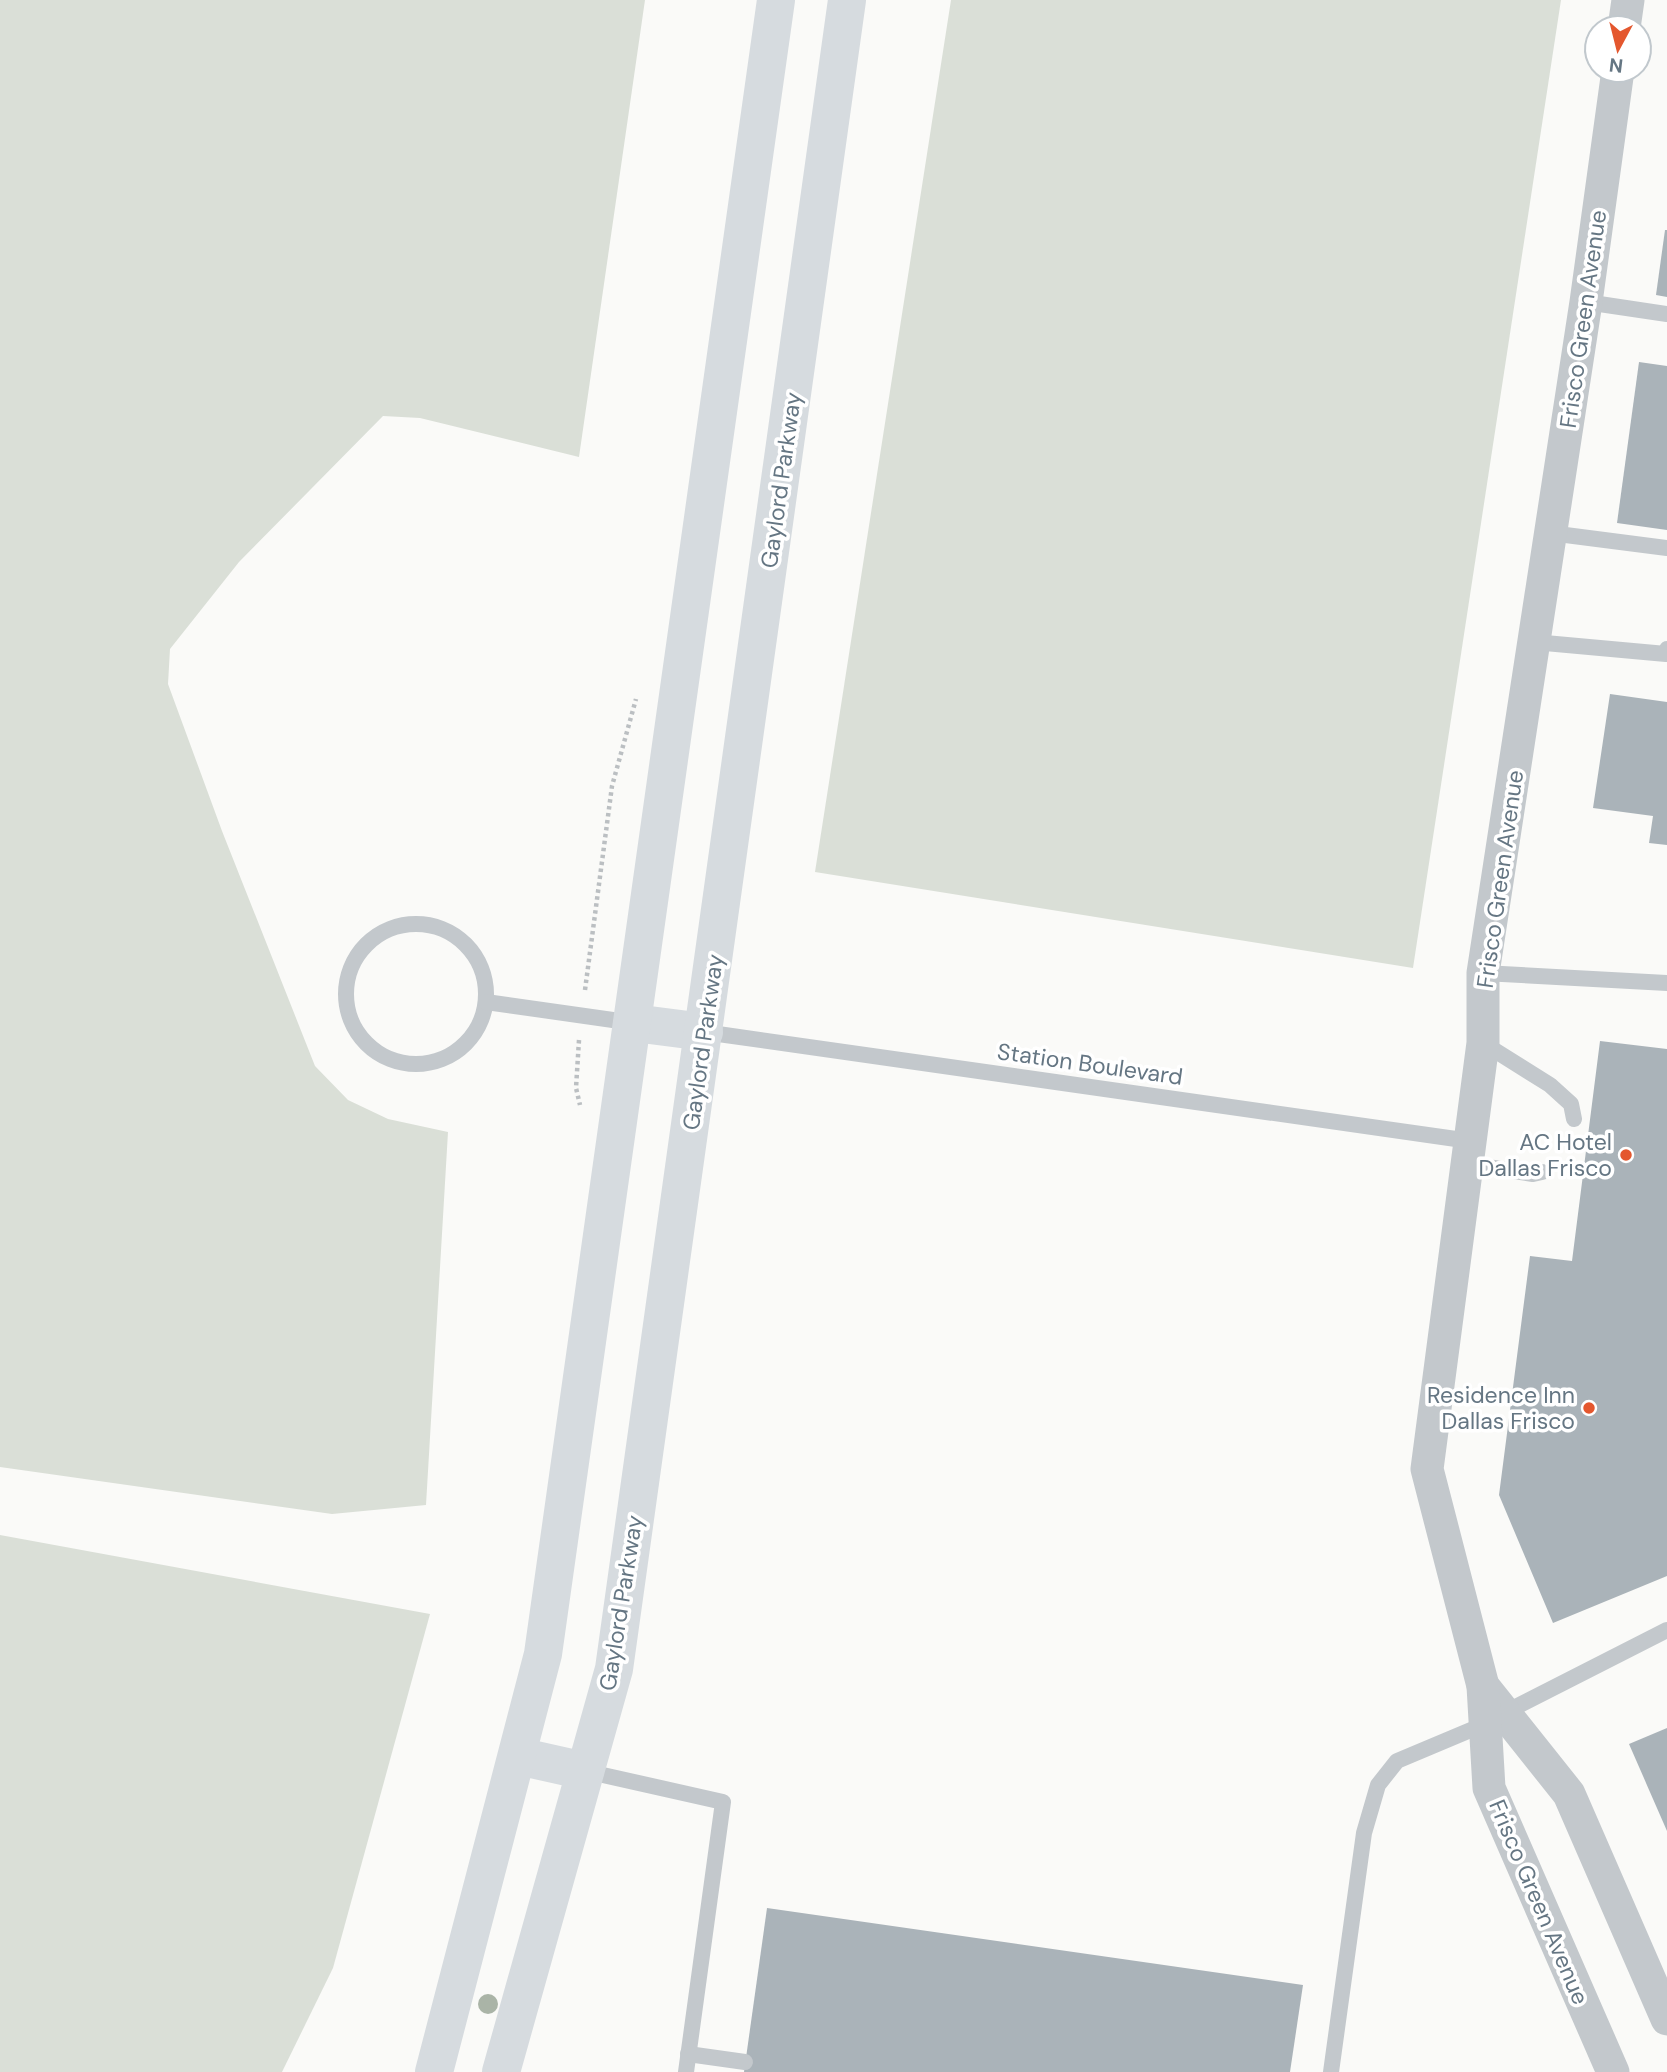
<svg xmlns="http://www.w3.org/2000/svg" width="1667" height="2072" font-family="'DM Sans',sans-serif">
<rect width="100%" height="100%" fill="#fafaf8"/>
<g fill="#dadfd7">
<path d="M0,0h645l-66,457 -159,-39 -37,-2 -144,146 -69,87 -2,35 54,147 93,235 33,34 40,19 60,13 -22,373 -94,9 -332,-47z"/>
<path d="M951,0h610l-148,968 -598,-96z"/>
<path d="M0,1535l430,79 -97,354 -51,104h-282z"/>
</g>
<g fill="#aab3b9">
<path d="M1665,230h2v67l-11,-2z"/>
<path d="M1639,362l28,4v164l-50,-7z"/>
<path d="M1610,694l57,8v143l-18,-2 4,-27 -60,-8z"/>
<path d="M1600,1041l67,8v527l-114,47 -54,-128 31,-239 42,5z"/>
<path d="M1667,1728v103l-38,-87z"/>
<path d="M767,1908l536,77 -13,87h-546z"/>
</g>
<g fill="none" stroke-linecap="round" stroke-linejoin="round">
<g stroke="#bbbfc2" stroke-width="4.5" stroke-dasharray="3.5 3.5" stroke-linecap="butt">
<path d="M585,990l27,-204 24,-87"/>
<path d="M579,1040l-3,48 4,17"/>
</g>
<g stroke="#c3c8cc" stroke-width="16">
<path d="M1586,302l81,12"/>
<path d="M1550,533l117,15"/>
<path d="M1534,642l132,12 1,-5"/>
<circle cx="416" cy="994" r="70"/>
<path d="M1483,973l184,10"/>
<path d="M486,1002l148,21"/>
<path d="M704,1032l766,109"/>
<path d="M1483,1043l67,42 21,19 3,15"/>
<path d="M1468,1164l65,10 9,-2"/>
<path d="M1504,1713l163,-83"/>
<path d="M585,1771l138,31 -37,270"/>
<path d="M688,2054l57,8"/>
<path d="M1331,2072l33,-239 14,-48 19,-24 88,-37"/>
</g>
<g stroke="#c3c8cc" stroke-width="33">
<path d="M1624,28l4,-28"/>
<path d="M1483,1686l86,108 98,225"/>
<path d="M1613,2072l-124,-284 -6,-102 -56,-217 56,-426v-70l103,-671 32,-232"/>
</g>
<g stroke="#d6dbdf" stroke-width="38">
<path d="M634,1023l70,9"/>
<path d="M518,1756l67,15"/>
<path d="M434,2072l109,-418 233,-1654"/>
<path d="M501,2072l113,-403 233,-1669"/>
</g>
</g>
<circle fill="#aab4a7" cx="488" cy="2004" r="10"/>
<g fill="#e4572e" stroke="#fff" stroke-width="2.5">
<circle cx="1626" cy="1155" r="7"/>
<circle cx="1589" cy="1408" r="7"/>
</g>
<g text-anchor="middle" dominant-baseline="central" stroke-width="7" stroke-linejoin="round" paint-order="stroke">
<g font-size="23" fill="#657683" stroke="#fff">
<text transform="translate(1583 319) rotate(-82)">Frisco Green Avenue</text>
<text transform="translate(781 480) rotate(-82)">Gaylord Parkway</text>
<text transform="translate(1500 879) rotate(-82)">Frisco Green Avenue</text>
<text transform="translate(703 1042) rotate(-82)">Gaylord Parkway</text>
<text transform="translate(1090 1064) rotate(8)">Station Boulevard</text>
<text transform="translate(621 1603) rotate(-81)">Gaylord Parkway</text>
<text transform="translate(1539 1902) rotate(67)">Frisco Green Avenue</text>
</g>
<g font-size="23" fill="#657683" stroke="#fff" text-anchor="end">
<text x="1612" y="1142">AC Hotel<tspan x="1612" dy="26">Dallas Frisco</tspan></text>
<text x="1575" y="1395">Residence Inn<tspan x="1575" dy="26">Dallas Frisco</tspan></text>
</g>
</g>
<g transform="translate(1618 49) rotate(187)"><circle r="33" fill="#ffffff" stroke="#c1c8cd" stroke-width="2"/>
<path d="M0-5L12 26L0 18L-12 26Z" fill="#e4572e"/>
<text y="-10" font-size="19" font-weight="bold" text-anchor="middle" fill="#657683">N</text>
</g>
</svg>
